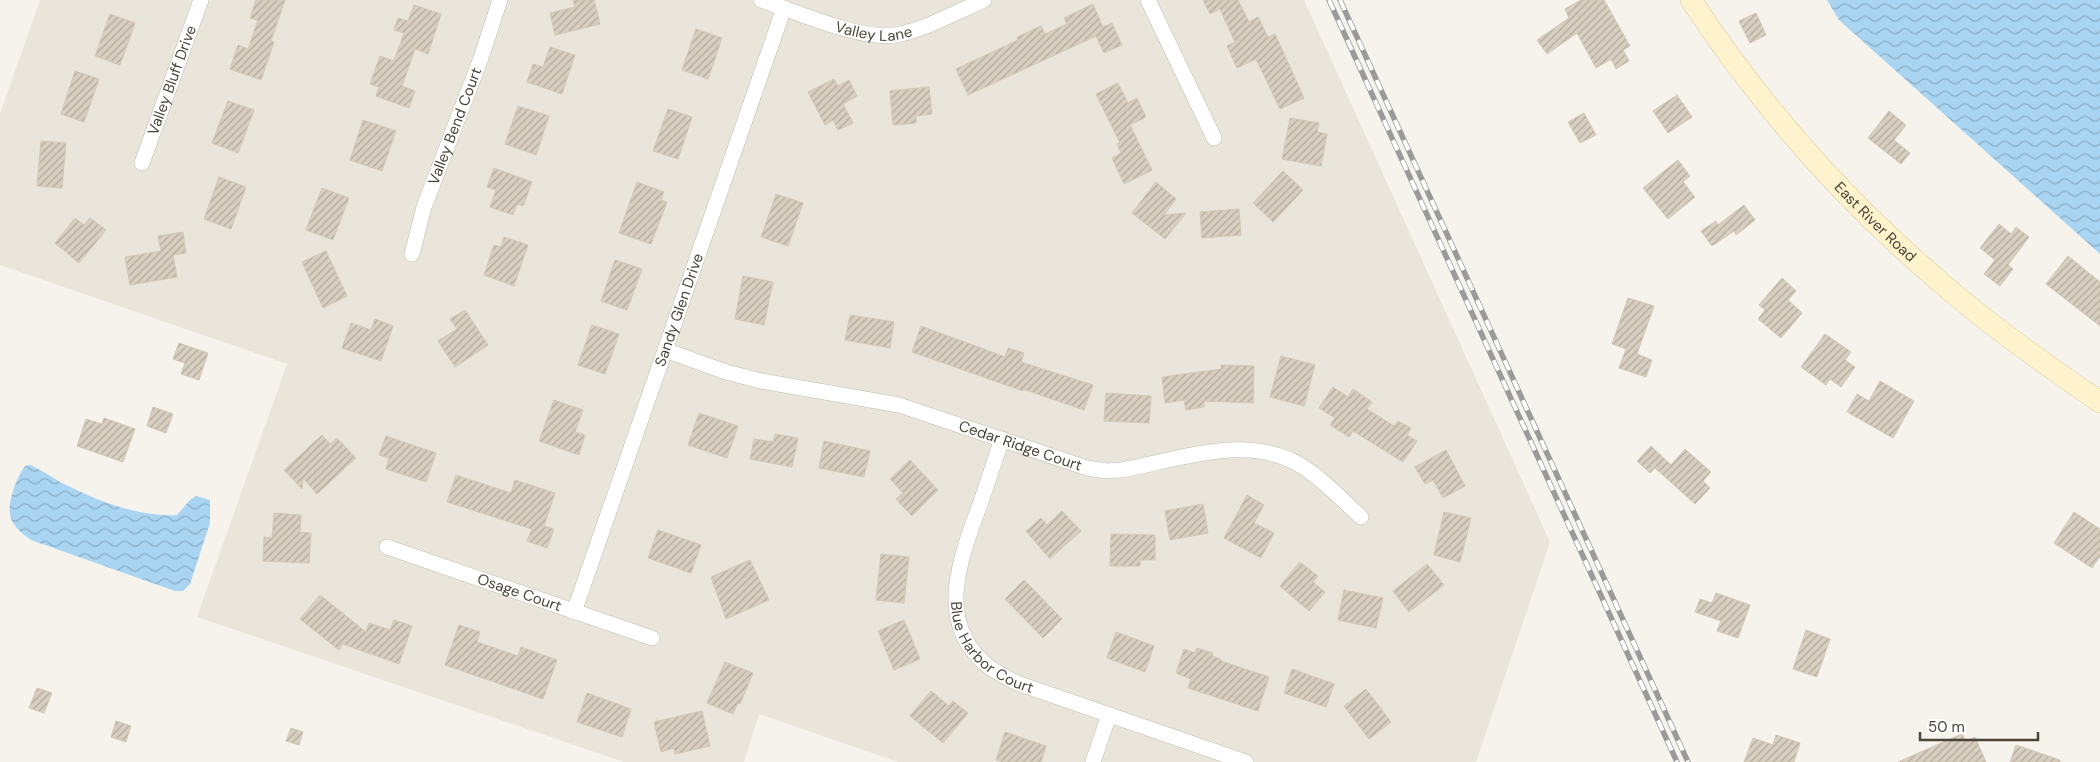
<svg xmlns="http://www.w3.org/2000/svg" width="2100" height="762" font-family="'DM Sans',sans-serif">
<defs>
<pattern id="water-waves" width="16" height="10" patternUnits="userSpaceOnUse" patternTransform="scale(1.25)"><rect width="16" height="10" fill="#a9d4f2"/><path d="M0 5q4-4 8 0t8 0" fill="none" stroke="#8caec5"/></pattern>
<pattern id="building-hatch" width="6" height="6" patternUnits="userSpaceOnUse" patternTransform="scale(1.25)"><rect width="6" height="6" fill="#d8cfc1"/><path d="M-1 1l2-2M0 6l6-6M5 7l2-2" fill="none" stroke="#b1aa9e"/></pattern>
</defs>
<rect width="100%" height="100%" fill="#f6f3ec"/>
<path fill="#eae5da" d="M40,0h1264l246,542 -74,220h-578l-139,-48 -15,48h-120l-427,-145 90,-253 -287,-99v-151z"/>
<g fill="url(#water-waves)">
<path d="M1827,0h273v254l-261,-234z"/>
<path d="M30,465c12,5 23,13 34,19 34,17 75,33 113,31l13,-15 6,-4 14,4v23l-20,61 -7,7h-8l-144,-51c-7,-5 -14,-10 -19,-19 -7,-14 4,-43 13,-55z"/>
</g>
<g fill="url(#building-hatch)" stroke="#d3c7b4">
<path d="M256,0h29l-14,41 3,1 -13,38 -31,-11 8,-24 10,4 10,-29 -8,-2z"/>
<path d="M573,0h21l6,24 -45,11 -5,-22 25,-6z"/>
<path d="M1203,0h35l11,22 9,-5 10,20 7,-3 29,64 -24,11 -24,-50 -19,9 -10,-22 8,-4 -15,-33 -10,5z"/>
<path d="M1581,0h23l26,46 -7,4 6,11 -13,8 -5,-10 -15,9 -19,-35 -30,21 -10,-14 32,-22 -4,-9z"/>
<path d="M1093,4l10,23 9,-4 10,22 -18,8 -8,-17 -128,59 -12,-26 62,-29 -1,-3 24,-11 4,8 22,-10 -3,-6z"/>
<path d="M414,5l27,9 -13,40 -13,-5 -13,37 13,5 -6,17 -33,-12 3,-9 -9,-3 10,-28 14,5 10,-28 -10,-3 4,-12 10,3z"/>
<path d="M1756,13l10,22 -16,8 -11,-22z"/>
<path d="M110,14l25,9 -15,42 -25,-9z"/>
<path d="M696,29l26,9 -14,41 -26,-9z"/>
<path d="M550,47l25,8 -13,39 -35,-12 6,-18 10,3z"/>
<path d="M75,71l24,8 -15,43 -23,-8z"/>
<path d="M834,79l4,7 11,-6 8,16 -14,8 10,19 -15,7 -5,-10 -8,5 -17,-33z"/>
<path d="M1118,83l10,20 9,-5 9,19 -16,8 22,45 -28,14 -12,-26 9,-5 -4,-9 3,-1 -24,-49z"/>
<path d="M929,87l3,27 -16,2v7l-23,2 -3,-34z"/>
<path d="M1677,95l15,22 -24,16 -15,-22z"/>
<path d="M228,101l26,9 -16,43 -26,-10z"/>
<path d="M518,106l31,10 -13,39 -31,-11z"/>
<path d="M668,109l24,8 -14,42 -25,-8z"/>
<path d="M1889,111l17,14 -12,15 16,13 -9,11 -33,-26z"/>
<path d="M1584,113l12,22 -16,8 -12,-21z"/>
<path d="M1290,118l29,5 -2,9 10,2 -6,32 -39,-7z"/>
<path d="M363,120l33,11 -14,40 -32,-11z"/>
<path d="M41,141l25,2 -4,45 -25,-2z"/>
<path d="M1678,160l12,16 -7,6 12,15 -27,22 -25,-31z"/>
<path d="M494,168l38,14 -9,24 -6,-2 -4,11 -23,-8 6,-17 -9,-3z"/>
<path d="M1283,171l20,19 -30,32 -20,-19z"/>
<path d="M219,177l27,10 -15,42 -27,-10z"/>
<path d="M637,182l27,10 -3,8 6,2 -16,42 -32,-11z"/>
<path d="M1156,182l20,17 -12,16 22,-2 -21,26 -33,-26z"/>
<path d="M322,188l27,10 -16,42 -27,-10z"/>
<path d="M776,194l27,9 -15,43 -27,-9z"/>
<path d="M1744,205l11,15 -19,15 -2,-4 -22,15 -11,-15 15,-10 2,4z"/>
<path d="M1239,209l2,26 -39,3 -2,-26z"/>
<path d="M75,218l9,7 6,-7 16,12 -27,33 -24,-20z"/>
<path d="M1999,224l12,10 5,-7 13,10 -21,28 5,4 -13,17 -16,-12 11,-14 -15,-12z"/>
<path d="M183,232l3,21 -13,2 4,22 -47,8 -5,-28 36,-6 -3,-15z"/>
<path d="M504,237l24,8 -14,41 -30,-11 10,-30 7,2z"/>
<path d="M326,251l21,45 -24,12 -21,-46z"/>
<path d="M2068,256l32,26v44l-54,-42z"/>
<path d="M615,260l27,9 -15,41 -26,-9z"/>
<path d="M743,276l30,6 -9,43 -29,-6z"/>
<path d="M1782,278l14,13 -8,9 14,13 -21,25 -23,-19 7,-9 -6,-5z"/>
<path d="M1628,298l26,8 -17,48 15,6 -6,17 -27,-9 7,-19 -14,-5z"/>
<path d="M465,310l23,35 -33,22 -17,-26 19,-12 -7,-10z"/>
<path d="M850,315l44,7 -4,26 -45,-8z"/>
<path d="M375,319l18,7 -12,35 -39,-13 9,-25 20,7z"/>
<path d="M592,325l27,9 -14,40 -27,-9z"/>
<path d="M921,326l84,31 3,-9 16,5 -3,9 72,23 -9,25 -61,-21v2l-111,-39z"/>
<path d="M1825,334l26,18 -6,8 10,7 -14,20 -11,-8 -4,6 -25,-18z"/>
<path d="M179,343l29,10 -9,27 -18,-6 4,-11 -12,-4z"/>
<path d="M1281,356l34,9 -11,41 -34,-9z"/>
<path d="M1221,365l33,1 -1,37 -49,-2v6l-18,3 -2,-10 -19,3 -3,-26 59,-8z"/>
<path d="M1880,381l34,20 -21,37 -46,-26 10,-18 12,7z"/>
<path d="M1333,387l15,10 5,-8 19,13 -5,7 27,17 4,-5 13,7 -4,7 10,6 -14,21 -50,-31 -4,6 -19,-12 5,-7 -16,-10z"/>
<path d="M1106,393l45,3 -2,27 -45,-2z"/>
<path d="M554,400l29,10 -8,22 10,3 -6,20 -40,-14z"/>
<path d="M153,407l20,7 -7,19 -19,-7z"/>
<path d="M699,413l39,13 -11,32 -39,-13z"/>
<path d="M104,418l31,11 -12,33 -46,-16 9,-27 16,5z"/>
<path d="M775,434l23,4 -6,29 -42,-8 4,-20 19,3z"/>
<path d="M322,435l8,9 7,-6 19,20 -39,36 -14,-16 -1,11 -18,-19z"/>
<path d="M386,436l50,17 -10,29 -40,-13 3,-11 -10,-3z"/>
<path d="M824,441l46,10 -6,26 -45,-9z"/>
<path d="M1651,446l20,19 14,-16 26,23 -8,9 7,7 -15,16 -40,-36 -5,5 -13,-12z"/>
<path d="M1446,450l19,36 -22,12 -10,-18 -8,4 -10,-17z"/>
<path d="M910,460l28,30 -26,26 -16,-17 7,-6 -13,-14z"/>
<path d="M456,475l55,18 4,-13 40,13 -11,33 10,3 -7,19 -20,-7 5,-12 -85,-27z"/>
<path d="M1247,495l17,10 -10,18 20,10 -13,25 -37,-20z"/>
<path d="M1203,504l5,29 -38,7 -5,-29z"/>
<path d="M1062,511l19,20 -31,28 -24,-28 15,-13 6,7z"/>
<path d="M1444,512l27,6 -11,44 -26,-7z"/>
<path d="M2074,512l26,17v27l-8,12 -38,-25z"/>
<path d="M274,513l27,2 -1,17 11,1 -2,30 -46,-2 1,-24 8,1z"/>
<path d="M658,530l43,15 -10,28 -43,-15z"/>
<path d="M1111,534l44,1v25h-15v6h-30z"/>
<path d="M881,554l28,3 -5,46 -28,-3z"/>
<path d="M750,560l19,40 -43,19 -15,-42z"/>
<path d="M1300,562l18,14 -5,6 12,10 -16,19 -29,-25z"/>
<path d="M1427,564l17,21 -35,27 -16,-21z"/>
<path d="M1024,580l38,39 -19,19 -38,-39z"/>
<path d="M1344,590l39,8 -7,30 -38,-8z"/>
<path d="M1716,593l34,12 -12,33 -21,-7 4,-10 -26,-9 5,-13 12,4z"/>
<path d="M320,595l46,37 3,-9 21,7 4,-10 18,6 -13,38 -56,-20 -4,6 -39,-31z"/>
<path d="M904,620l16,39 -26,11 -16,-39z"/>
<path d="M459,625l21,7 -3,10 41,14 3,-9 36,13 -14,39 -98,-34z"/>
<path d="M1806,630l24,9 -13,38 -24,-8z"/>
<path d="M1116,632l38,14 -9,26 -38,-14z"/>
<path d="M1197,648l16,5 -1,3 9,3v2l48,16 -11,34 -70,-23 3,-9 -15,-6 8,-24 11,4z"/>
<path d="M725,662l28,11 -13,31 -2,-1 -5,11 -26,-11z"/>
<path d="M1292,669l42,15 -8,23 -42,-14z"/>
<path d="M37,688l15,5 -8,20 -15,-5z"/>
<path d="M1366,689l25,33 -22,17 -25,-33z"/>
<path d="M931,691l18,15 4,-5 15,12 -25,30 -33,-27z"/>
<path d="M587,693l44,16 -9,28 -45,-15z"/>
<path d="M702,711l8,35 -35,8 -1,-6 -13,4 -7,-30z"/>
<path d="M116,721l15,5 -5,16 -15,-5z"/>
<path d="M291,728l12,4 -4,13 -13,-4z"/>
<path d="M1005,732l41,14 -5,16h-38l-7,-2z"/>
<path d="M1962,734l4,7 9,-4 11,25h-88z"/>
<path d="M1776,735l24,8 -6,19h-50l9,-24 20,7z"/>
<path d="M2016,745l44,15v2h-50z"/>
</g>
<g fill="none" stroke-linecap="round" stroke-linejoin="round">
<g stroke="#c2bbae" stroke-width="16">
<g id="minor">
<path id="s1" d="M761,0c33,11 101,41 134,35 30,-5 61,-23 89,-35"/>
<path d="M1148,0l66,138"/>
<path id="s2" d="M142,163l59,-163"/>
<path id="s3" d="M412,254l12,-47 57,-149 19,-58"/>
<path id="s4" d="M665,350l61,22 35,9 138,24 188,63 20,3 14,-1c57,-10 125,-37 179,-5 23,14 41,34 61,52"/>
<path id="s5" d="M1002,439c-9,26 -17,53 -27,79 -18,50 -37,108 13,148 9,7 19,12 29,17l229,79"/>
<path id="s6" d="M387,547l265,91"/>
<path id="s7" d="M574,612l210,-604"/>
<path d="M1093,762l16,-47"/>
</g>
</g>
<g stroke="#d6c79b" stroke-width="22">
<g id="secondary">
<path id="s8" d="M1691,0c69,105 153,200 248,281 50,44 106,83 161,121"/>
</g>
</g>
<use href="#minor" stroke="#fff" stroke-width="15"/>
<use href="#secondary" stroke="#fff3cd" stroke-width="21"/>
<g stroke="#9a9a9a" stroke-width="5.5">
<g id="rail">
<path d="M1329,0l348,762"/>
<path d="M1340,0l348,762"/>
</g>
</g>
<use href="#rail" stroke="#fff" stroke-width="4" stroke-dasharray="11" stroke-linecap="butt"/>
</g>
<g text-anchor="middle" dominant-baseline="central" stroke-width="4.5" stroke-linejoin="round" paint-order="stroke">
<g font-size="15" fill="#4b4439" stroke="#fff">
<text stroke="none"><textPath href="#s1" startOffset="118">Valley Lane</textPath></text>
<text stroke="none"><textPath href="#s2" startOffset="88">Valley Bluff Drive</textPath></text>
<text stroke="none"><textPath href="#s3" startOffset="135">Valley Bend Court</textPath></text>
<text stroke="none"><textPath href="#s8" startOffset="289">East River Road</textPath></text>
<text stroke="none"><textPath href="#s7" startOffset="320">Sandy Glen Drive</textPath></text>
<text stroke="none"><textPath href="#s4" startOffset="369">Cedar Ridge Court</textPath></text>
<text stroke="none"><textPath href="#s6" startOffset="140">Osage Court</textPath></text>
<text stroke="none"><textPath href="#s5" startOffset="232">Blue Harbor Court</textPath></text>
</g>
</g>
<path d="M1920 732v8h118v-8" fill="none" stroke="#4b4439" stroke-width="2.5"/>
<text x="1928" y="732" font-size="15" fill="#4b4439" stroke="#ffffff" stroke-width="4" paint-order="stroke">50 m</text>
</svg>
